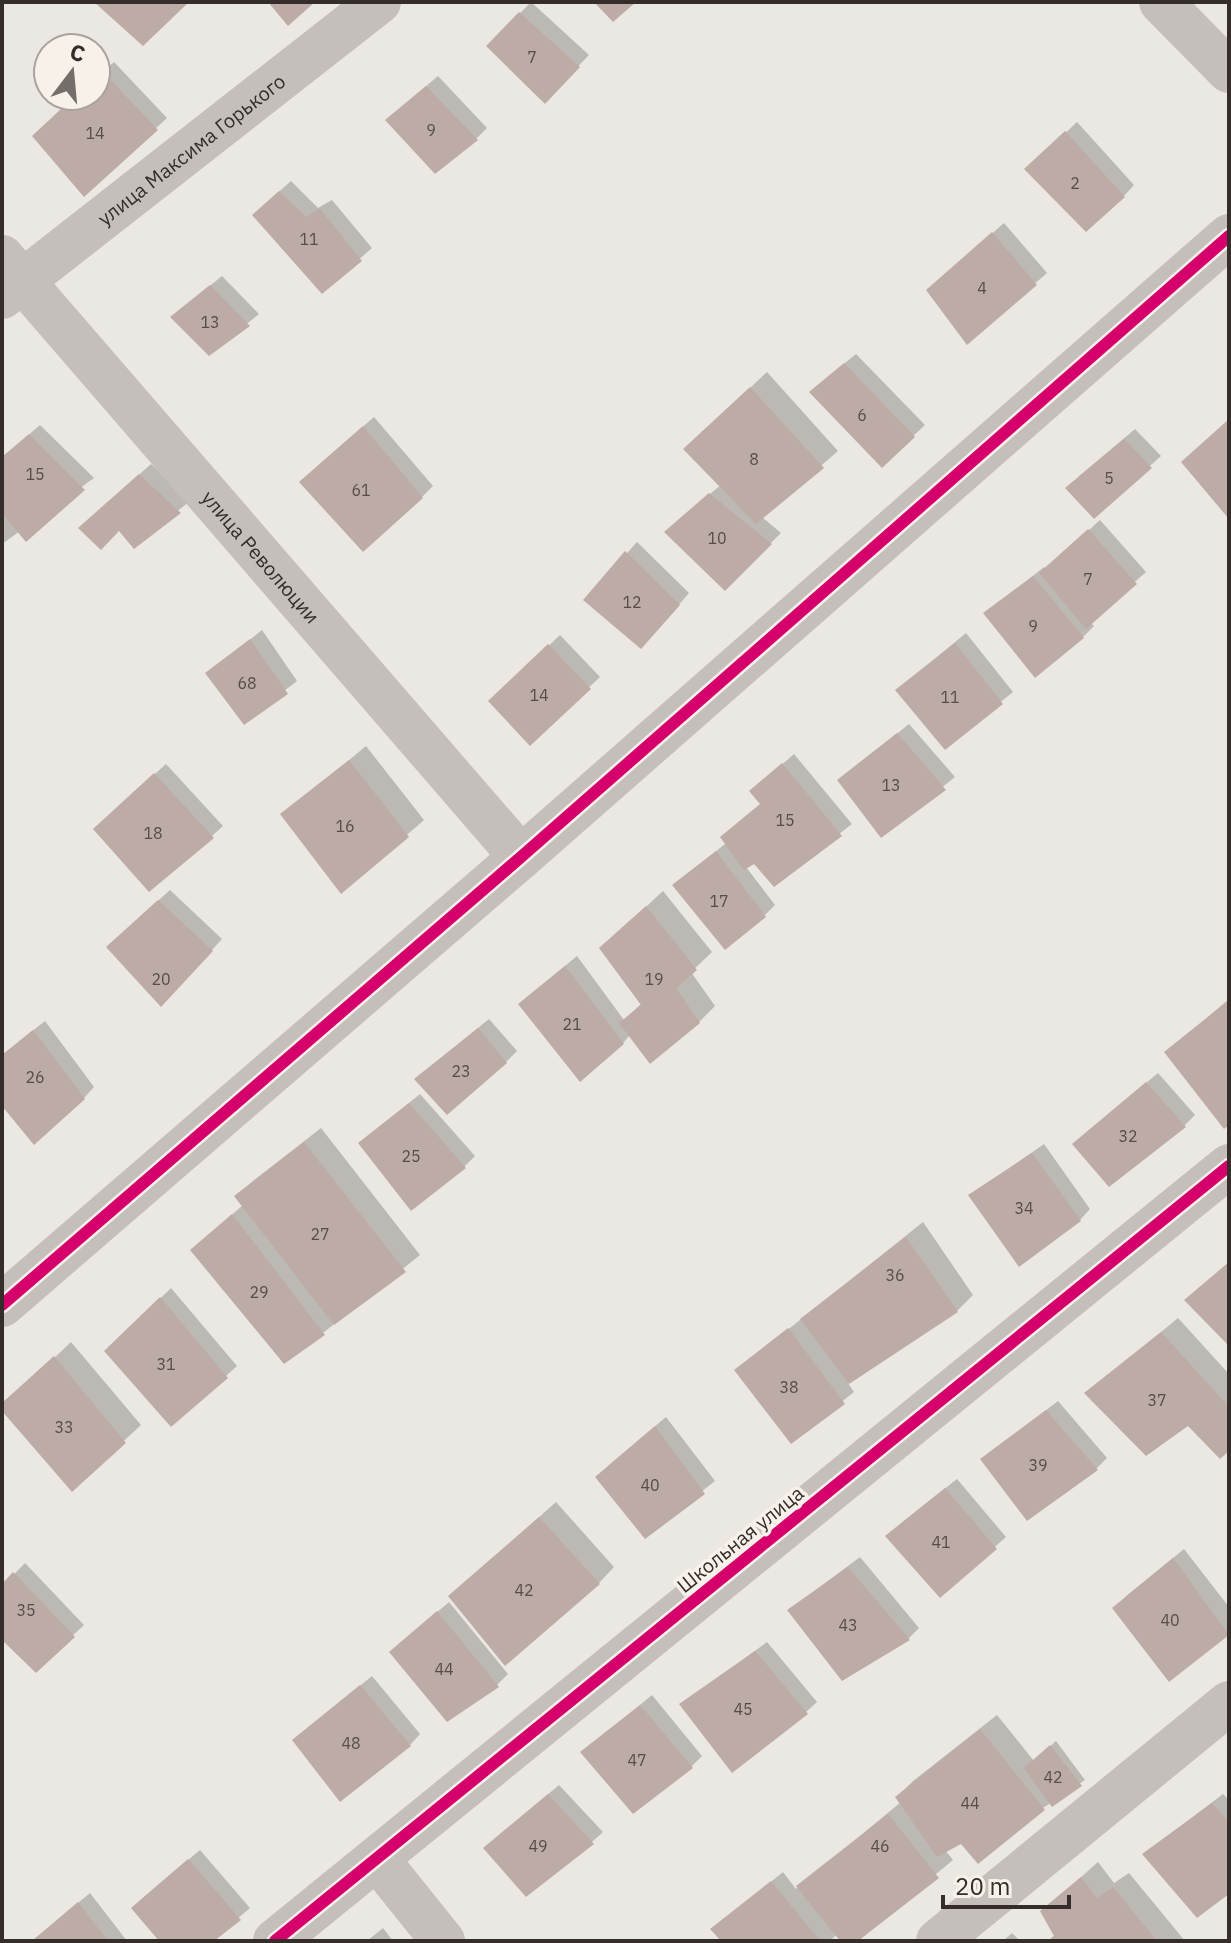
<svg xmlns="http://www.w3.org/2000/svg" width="1231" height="1943" font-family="'IBM Plex Sans',sans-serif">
<rect width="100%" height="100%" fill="#ebe7e2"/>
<g fill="#0003">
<path d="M531,2l58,53 -44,46 -57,-55z"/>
<path d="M114,62l53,56 -83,76 -7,-98h19v-18z"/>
<path d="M438,76l49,52 -11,11 -78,-29z"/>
<path d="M1077,122l57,63 -10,11 -97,-27z"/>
<path d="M291,181l27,27 14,-8 40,48 -49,43 -58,-87z"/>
<path d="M1004,223l43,50 -79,69 -29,-62z"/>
<path d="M222,276l37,38 -49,39 -26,-46z"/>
<path d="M856,354l69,71 -43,40 -60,-83z"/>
<path d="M767,372l71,79 -76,66 19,16 -56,55 -48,-67 44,-36 -20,-51z"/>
<path d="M374,417l59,69 -11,11 -110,-26z"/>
<path d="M40,425l54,53 -92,66v-86z"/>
<path d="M1135,429l26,27 -67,60 -16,-39z"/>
<path d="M151,464l39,37 -56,45 -15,-17 -27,-12z"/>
<path d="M1100,520l46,52 -56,50 4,4 -11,11 -98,-23 59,-47 2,2z"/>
<path d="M637,542l52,51 -37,43 -66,-37z"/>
<path d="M262,630l35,51 -53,41 -36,-49z"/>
<path d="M966,633l47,59 -68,55 -36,-67z"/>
<path d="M560,635l40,42 -70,66 -39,-42z"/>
<path d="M909,724l46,53 -73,58 -42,-55z"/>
<path d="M366,746l58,74 -82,71 -59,-76z"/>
<path d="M794,754l58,70 -78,60 -20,-23 -8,6 29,38 -11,11 -89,-31 51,-42 36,-40 1,-22z"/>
<path d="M166,764l57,62 -11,10 -106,-18z"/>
<path d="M170,890l52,49 -50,55 -53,-58z"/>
<path d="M663,891l49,61 -21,20 24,34 -16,16 -69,13 -7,8 -91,-50 45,-37 47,64 18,-17 -24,-70z"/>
<path d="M1229,999v123l-62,-70z"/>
<path d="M489,1019l28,32 -11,11 -78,7z"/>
<path d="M45,1021l49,66 -10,11 -82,5v-48z"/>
<path d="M1158,1073l37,42 -11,11 -99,8z"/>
<path d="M420,1094l55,62 -11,11 -92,-34z"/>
<path d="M321,1128l99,127 -97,78 -120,-93 40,-35 -6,-8 16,-16z"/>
<path d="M1044,1144l46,65 -10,11 -109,-25z"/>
<path d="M923,1222l50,73 -16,16 -109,72 6,9 -63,50 -55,-71z"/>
<path d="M171,1288l66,78 -11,10 -119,-25z"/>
<path d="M1178,1318l51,56v74l-40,-24 -102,-31z"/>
<path d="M71,1342l70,83 -69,64 -70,-81z"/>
<path d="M1058,1401l49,57 -11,11 -114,-10z"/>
<path d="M666,1417l49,64 -70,55 -37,-70z"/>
<path d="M957,1479l49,58 -66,58 -41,-70z"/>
<path d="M556,1502l58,65 -15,16 -148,13z"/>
<path d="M1184,1549l45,58v26l-60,46 -44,-82z"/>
<path d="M860,1557l59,71 -10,10 -67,40 -53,-68z"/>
<path d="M25,1563l59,62 -48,45 -34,-33v-50z"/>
<path d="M449,1602l59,72 -11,11 -95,-43z"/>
<path d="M767,1642l50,60 -11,10 -124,-8z"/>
<path d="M372,1676l48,58 -10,11 -116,-5z"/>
<path d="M652,1695l50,61 -11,11 -108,-15z"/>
<path d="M997,1715l37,46 22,-20 29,39 -42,28 -98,42 8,10 -98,81h-13l-5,-7 -7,7h-106l-11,-12 70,-57 13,17 105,-87 -4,-5 16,-16z"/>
<path d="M559,1785l44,47 -11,10 -96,-4z"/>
<path d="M1223,1794l6,6v92l-85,-38z"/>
<path d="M200,1850l50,58 -39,33h-50l-17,-44z"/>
<path d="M1098,1862l16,21 15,-10 56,68h-137l8,-7 -13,-23z"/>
<path d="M90,1893l37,48h-95z"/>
<path d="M383,1928l10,13h-26z"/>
<path d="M1012,1933l8,8h-17z"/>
</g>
<g fill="#bdaca6">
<path d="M94,2h95l-46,44z"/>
<path d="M268,2h47l-27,24z"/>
<path d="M594,2h42l-23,20z"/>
<path d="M519,12l61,55 -35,37 -59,-58z"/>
<path d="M102,71l56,59 -74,67 -52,-61 43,-40h21v-20z"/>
<path d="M426,86l52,54 -43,34 -50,-54z"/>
<path d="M1065,131l60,66 -39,35 -62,-63z"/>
<path d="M279,191l27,26 14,-8 42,52 -40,33 -70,-79z"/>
<path d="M992,232l45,53 -70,60 -41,-55z"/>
<path d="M210,285l40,41 -41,30 -39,-39z"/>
<path d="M844,363l71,74 -33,31 -73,-76z"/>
<path d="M750,387l74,81 -68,56 -73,-75z"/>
<path d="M1229,419v100l-48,-57z"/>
<path d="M363,426l60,72 -60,54 -64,-70z"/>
<path d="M29,434l56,56 -59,52 -24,-29v-56z"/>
<path d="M1124,439l28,29 -58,51 -29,-31z"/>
<path d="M139,474l42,39 -47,36 -15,-18 -18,19 -23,-22z"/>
<path d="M709,493l63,51 -47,47 -61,-59z"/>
<path d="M1088,529l49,55 -51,45 -47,-56z"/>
<path d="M625,551l55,54 -39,44 -58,-49z"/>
<path d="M1033,576l51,62 -49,40 -52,-65z"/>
<path d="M250,639l38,55 -44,31 -39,-52z"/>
<path d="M955,643l48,61 -58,46 -50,-60z"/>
<path d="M548,644l43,45 -61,57 -42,-45z"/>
<path d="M897,733l49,57 -65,48 -44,-58z"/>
<path d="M349,760l60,77 -68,57 -61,-80z"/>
<path d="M782,763l60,73 -68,51 -20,-23 -10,6 -24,-33 40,-33 -11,-13z"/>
<path d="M154,773l60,65 -65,54 -56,-63z"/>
<path d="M716,851l50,66 -41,33 -53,-65z"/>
<path d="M158,900l55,51 -52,56 -55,-60z"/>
<path d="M646,906l51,64 -21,18 24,35 -50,41 -31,-41 22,-18 -42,-57z"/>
<path d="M565,966l59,78 -44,38 -62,-78z"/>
<path d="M1229,1000v125l-5,4 -60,-77z"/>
<path d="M478,1028l29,35 -60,52 -33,-36z"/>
<path d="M33,1030l52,69 -51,46 -32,-39v-51z"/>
<path d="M1146,1082l40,45 -77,60 -37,-43z"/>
<path d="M409,1103l57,65 -55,43 -53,-68z"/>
<path d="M304,1142l102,130 -72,53 -100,-129z"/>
<path d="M1032,1153l49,68 -62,46 -51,-72z"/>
<path d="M232,1214l93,121 -41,29 -94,-114z"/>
<path d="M906,1237l52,75 -109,72 -49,-65z"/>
<path d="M1229,1262v84l-45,-46z"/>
<path d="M160,1297l68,81 -57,49 -67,-76z"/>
<path d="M788,1328l57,76 -54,40 -57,-74z"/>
<path d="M1161,1332l68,75v44l-9,8 -32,-33 -42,30 -62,-63z"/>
<path d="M54,1356l72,87 -54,49 -70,-81v-8z"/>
<path d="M1046,1410l52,60 -71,51 -47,-62z"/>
<path d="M655,1426l50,68 -60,45 -50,-62z"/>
<path d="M945,1488l52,61 -57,49 -55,-62z"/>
<path d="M539,1517l61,67 -95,82 -57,-70z"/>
<path d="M1173,1558l56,77 -60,47 -57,-74z"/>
<path d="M848,1567l62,73 -68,41 -55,-71z"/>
<path d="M13,1572l62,65 -39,36 -34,-33v-56z"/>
<path d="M437,1611l62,76 -52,35 -58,-70z"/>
<path d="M755,1651l53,63 -76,59 -53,-69z"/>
<path d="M360,1685l51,61 -71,56 -48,-62z"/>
<path d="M640,1705l53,63 -60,46 -53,-62z"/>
<path d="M980,1729l65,81 -67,54 -17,-20 -24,13 -42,-60z"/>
<path d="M1050,1745l32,41 -30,21 -28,-39z"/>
<path d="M548,1794l46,50 -68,53 -43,-49z"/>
<path d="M1212,1803l17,20v71l-32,24 -55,-64z"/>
<path d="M888,1814l51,64 -81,63h-18l-44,-55z"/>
<path d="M188,1859l53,61 -27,21h-55l-28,-33z"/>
<path d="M1081,1877l16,21 16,-11 44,54h-109l6,-5 -14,-25z"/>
<path d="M771,1881l49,60h-99l-11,-12z"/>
<path d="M78,1902l30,39h-76z"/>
</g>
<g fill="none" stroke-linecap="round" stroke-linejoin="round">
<g stroke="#c4bfbb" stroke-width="44">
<path d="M1161,2l68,69"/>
<path id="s1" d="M2,257l519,600"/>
<path id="s2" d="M2,297l377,-295"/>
<path d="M2,1305l519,-448 708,-621"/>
<path d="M378,1860l65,81"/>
<path d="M275,1941l954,-775"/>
<path d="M938,1941l291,-238"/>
</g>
<g stroke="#f7f1e9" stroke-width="17">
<g id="cycleway">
<path d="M2,1305l519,-448 708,-621"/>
<path d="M275,1941l954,-775"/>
</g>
</g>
<use href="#cycleway" stroke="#d6006c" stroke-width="12"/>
</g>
<g text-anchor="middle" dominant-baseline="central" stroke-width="7" stroke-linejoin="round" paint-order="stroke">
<g font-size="16" fill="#564d48">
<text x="532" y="57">7</text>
<text x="431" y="130">9</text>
<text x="95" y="133">14</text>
<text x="1075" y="183">2</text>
<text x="309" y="239">11</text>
<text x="982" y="288">4</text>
<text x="210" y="322">13</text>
<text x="862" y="415">6</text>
<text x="754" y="459">8</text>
<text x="35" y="474">15</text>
<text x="1109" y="478">5</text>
<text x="361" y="490">61</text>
<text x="717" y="538">10</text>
<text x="1088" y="579">7</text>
<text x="632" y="602">12</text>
<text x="1033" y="626">9</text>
<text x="247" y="683">68</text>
<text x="539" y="695">14</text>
<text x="950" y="697">11</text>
<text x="891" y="785">13</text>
<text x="785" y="820">15</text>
<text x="345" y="826">16</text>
<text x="153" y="833">18</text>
<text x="719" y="901">17</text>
<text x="161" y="979">20</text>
<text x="654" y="979">19</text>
<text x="572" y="1024">21</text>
<text x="461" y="1071">23</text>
<text x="35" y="1077">26</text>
<text x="1128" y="1136">32</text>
<text x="411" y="1156">25</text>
<text x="1024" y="1208">34</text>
<text x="320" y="1234">27</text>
<text x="895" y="1275">36</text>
<text x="259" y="1292">29</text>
<text x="166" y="1364">31</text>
<text x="789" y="1387">38</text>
<text x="1157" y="1400">37</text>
<text x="64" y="1427">33</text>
<text x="1038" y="1465">39</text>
<text x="650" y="1485">40</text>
<text x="941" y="1542">41</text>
<text x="524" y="1590">42</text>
<text x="26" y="1610">35</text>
<text x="1170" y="1620">40</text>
<text x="848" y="1625">43</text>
<text x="444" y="1669">44</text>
<text x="743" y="1709">45</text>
<text x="351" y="1743">48</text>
<text x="637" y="1760">47</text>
<text x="1053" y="1777">42</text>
<text x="970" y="1803">44</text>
<text x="538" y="1846">49</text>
<text x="880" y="1846">46</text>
</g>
<g font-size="20" fill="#342d29" stroke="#f7f1e9">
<text stroke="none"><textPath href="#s2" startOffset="240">улица Максима Горького</textPath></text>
<text stroke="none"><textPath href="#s1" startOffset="396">улица Революции</textPath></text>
<text transform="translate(740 1539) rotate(-39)">Школьная улица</text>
</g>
</g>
<rect width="1231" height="1943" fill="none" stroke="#342d29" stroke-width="8"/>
<g transform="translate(72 72) rotate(16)"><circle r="38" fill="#f7f1e9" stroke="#a9a39c" stroke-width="2"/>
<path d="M0-6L14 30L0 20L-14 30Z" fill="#746e6a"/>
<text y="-12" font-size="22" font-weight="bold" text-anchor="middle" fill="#342d29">С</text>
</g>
<path d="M943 1895v12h126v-12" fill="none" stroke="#342d29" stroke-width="4"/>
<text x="955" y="1895" font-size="24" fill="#342d29" stroke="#f7f1e9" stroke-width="6" paint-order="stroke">20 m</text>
</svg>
